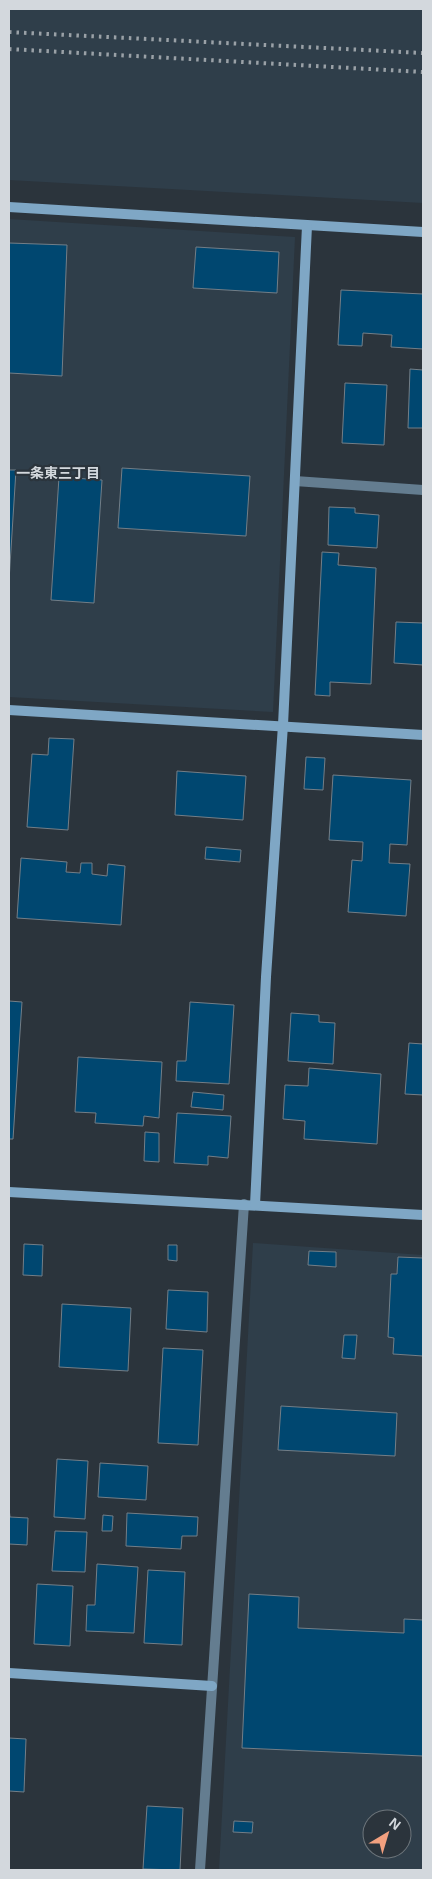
<svg xmlns="http://www.w3.org/2000/svg" width="432" height="1879" font-family="Helvetica,'Noto Sans JP',sans-serif">
<rect width="100%" height="100%" fill="#2b343c"/>
<g fill="#2f3e4a" fill-rule="evenodd">
<path d="M9,9h414v194l-414,-23z"/>
<path d="M9,219l286,18 -22,475 -264,-15z"/>
<path d="M253,1243l170,12v615h-204zM372,1819h30v30h-30z"/>
</g>
<g fill="#004770" stroke="#737e87">
<path d="M9,243l58,2 -5,131 -53,-3z"/>
<path d="M196,247l83,5 -2,41 -84,-5z"/>
<path d="M341,290l82,4v55l-32,-2 1,-12 -29,-2 -1,13 -24,-1z"/>
<path d="M410,369l13,1v58h-15z"/>
<path d="M345,383l42,2 -3,60 -42,-2z"/>
<path d="M122,468l128,8 -4,60 -128,-8z"/>
<path d="M9,470h7l-7,111z"/>
<path d="M59,477l43,3 -8,123 -43,-3z"/>
<path d="M329,507l26,1v5l24,2 -2,33 -49,-3z"/>
<path d="M322,552l17,1 -1,12 38,3 -5,116 -41,-2v14l-15,-1z"/>
<path d="M396,622l27,1v42l-29,-2z"/>
<path d="M49,738l25,1 -6,91 -41,-3 5,-73 16,1z"/>
<path d="M306,757l19,1 -2,32 -19,-1z"/>
<path d="M177,771l69,5 -3,44 -68,-5z"/>
<path d="M333,775l78,5 -4,65 -17,-1 -1,19 21,1 -4,52 -58,-4 4,-52 10,1 1,-19 -34,-2z"/>
<path d="M206,847l35,3 -1,12 -35,-3z"/>
<path d="M21,858l46,4 -1,10 14,1 1,-10h11v11l15,2 1,-12 17,2 -4,59 -104,-7z"/>
<path d="M9,1001l13,1 -9,137h-4z"/>
<path d="M190,1002l44,3 -5,79 -53,-3 1,-20h9z"/>
<path d="M291,1013l28,2v7l16,1 -2,41 -45,-3z"/>
<path d="M409,1043l14,1v51l-18,-1z"/>
<path d="M78,1057l84,5 -3,56 -15,-2 -1,10 -48,-3 1,-10 -21,-1z"/>
<path d="M309,1068l72,6 -4,70 -73,-5 1,-18 -22,-2 2,-34 23,1z"/>
<path d="M193,1092l31,3 -1,15 -32,-3z"/>
<path d="M177,1113l54,3 -3,42 -20,-2v9l-34,-2z"/>
<path d="M145,1132l14,1v29l-15,-1z"/>
<path d="M24,1244l19,1 -1,31 -19,-1z"/>
<path d="M168,1245h9v16l-9,-1z"/>
<path d="M309,1251l27,1v15l-28,-2z"/>
<path d="M398,1257l25,1v98l-30,-2 1,-16 -6,-1 3,-63h6z"/>
<path d="M168,1290l40,2 -1,40 -41,-3z"/>
<path d="M62,1304l69,4 -3,63 -69,-4z"/>
<path d="M344,1335h13l-2,24 -13,-1z"/>
<path d="M163,1348l40,2 -5,95 -40,-2z"/>
<path d="M281,1406l116,7 -2,43 -117,-6z"/>
<path d="M57,1459l31,2 -3,58 -31,-2z"/>
<path d="M100,1463l48,3 -2,34 -48,-3z"/>
<path d="M9,1508l1,9 18,1 -1,27 -18,-1z"/>
<path d="M127,1513l71,4 -1,19h-15l-1,13 -55,-3z"/>
<path d="M103,1515l10,1 -1,15h-10z"/>
<path d="M55,1531l32,1 -2,40 -33,-1z"/>
<path d="M97,1564l41,3 -4,66 -48,-2 1,-26h8z"/>
<path d="M148,1570l37,2 -3,73 -38,-2z"/>
<path d="M37,1584l36,2 -3,60 -36,-2z"/>
<path d="M249,1594l50,3 -1,31 106,5v-14l19,1v136l-181,-8z"/>
<path d="M9,1738l17,1 -2,53 -15,-1z"/>
<path d="M147,1806l36,2 -3,62 -37,-1z"/>
<path d="M234,1821l19,1 -1,11 -19,-1z"/>
</g>
<g fill="none" stroke-linecap="round" stroke-linejoin="round">
<g stroke="#647d90" stroke-width="10">
<path d="M295,481l128,9"/>
<path d="M200,1870l44,-666"/>
</g>
<g stroke="#7fa7c5" stroke-width="10">
<path d="M9,207l414,25"/>
<path d="M9,710l414,25"/>
<path d="M9,1192l414,23"/>
<path d="M255,1205l11,-228 17,-252 24,-499"/>
<path d="M9,1673l203,13"/>
</g>
<g stroke="#9aa1a7" stroke-width="4" stroke-dasharray="2.5 5" stroke-linecap="butt">
<path d="M9,32l414,21"/>
<path d="M9,49l414,23"/>
</g>
</g>
<g text-anchor="middle" dominant-baseline="central" stroke-width="4.5" stroke-linejoin="round" paint-order="stroke">
<g font-size="14" font-weight="bold" fill="#d3d8dd" stroke="#2b343c">
<text x="58" y="473">一条東三丁目</text>
</g>
</g>
<rect width="432" height="1879" fill="none" stroke="#d3d8dd" stroke-width="20"/>
<g transform="translate(387 1834) rotate(38)"><circle r="24" fill="#2b343c" stroke="#6e767c"/>
<path d="M0-4L9 19L0 12L-9 19Z" fill="#f2a07f"/>
<text y="-8" font-size="14" font-weight="bold" text-anchor="middle" fill="#d3d8dd">N</text>
</g>
</svg>
